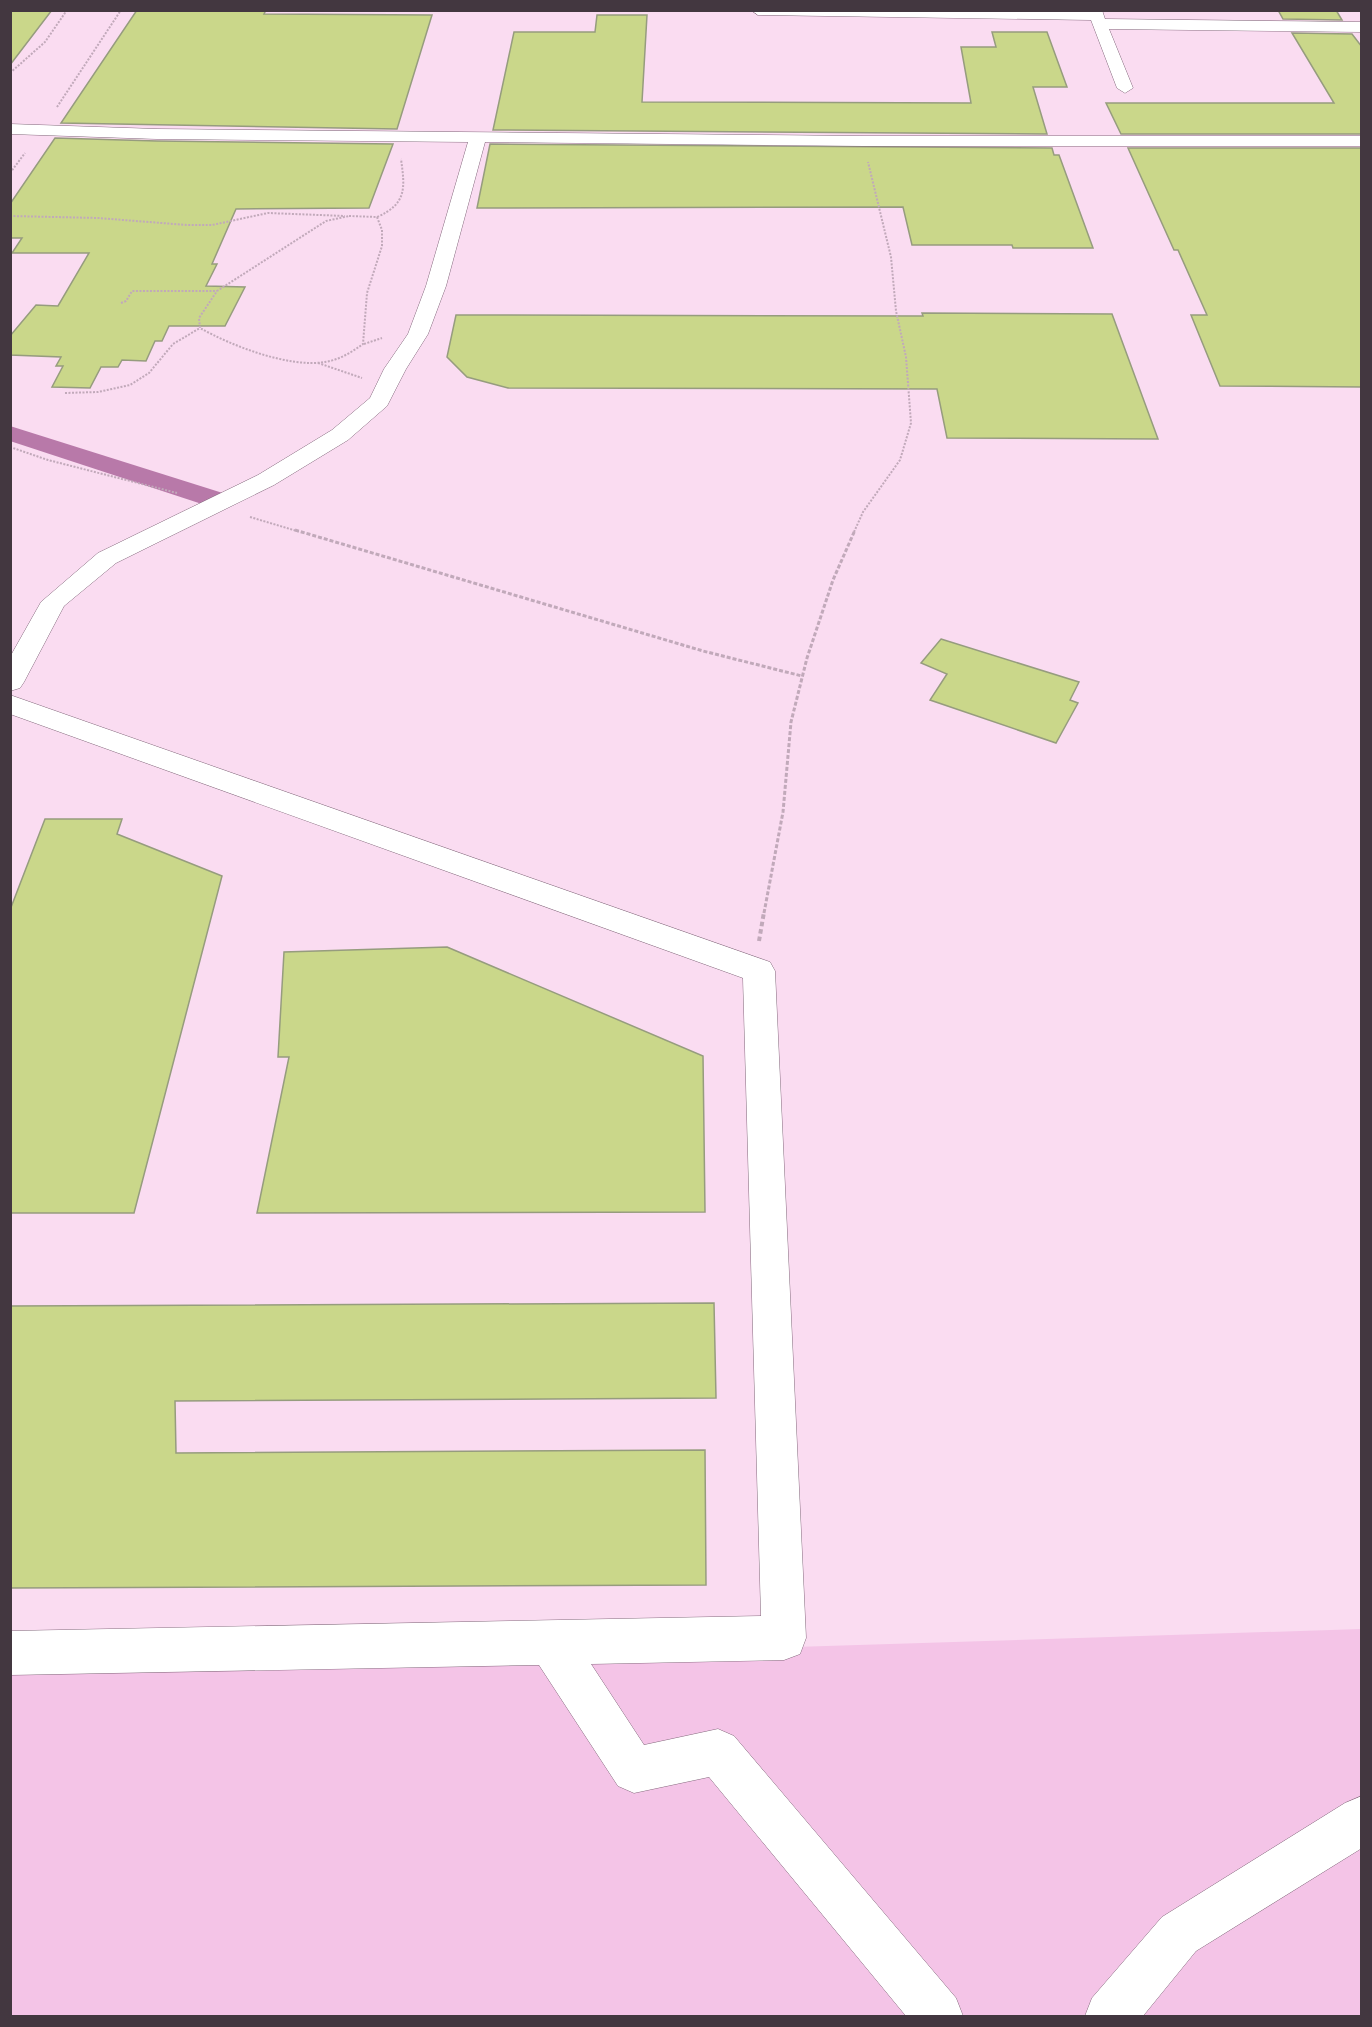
<svg xmlns="http://www.w3.org/2000/svg" width="1372" height="2027" font-family="'Asap Condensed',sans-serif">
<rect width="100%" height="100%" fill="#fadcf1"/>
<path fill="#f4c4e7" d="M1361,1629v387h-1350l-1,-344z"/>
<g fill="none" stroke-linecap="round" stroke-linejoin="round">
<path fill="#b879a9" fill-rule="evenodd" d="M10,426l219,69 4,6 -4,6 -9,2 -9,-2 -201,-66z"/>
</g>
<g fill="#cad78a" stroke="#969c7e" stroke-width="1.5">
<path d="M10,10h42l-42,55z"/>
<path d="M137,10h129l-2,4 168,1 -35,114 -336,-6z"/>
<path d="M1278,10h58l6,10 -59,-1z"/>
<path d="M597,15h50l-5,87 329,1 -10,-56h35l-4,-15h55l20,55h-34l14,47 -554,-4 21,-98h81z"/>
<path d="M1292,33l60,1 10,13v87h-241l-15,-31h228z"/>
<path d="M55,138l102,3 236,3 -24,64 -133,1 -24,55h5l-11,22 39,1 -20,39h-56l-7,15h-7l-9,20 -24,-1 -4,7h-17l-11,21 -38,-1 11,-21h-7l5,-9 -51,-2v-19l26,-31 22,1 31,-53h-77l10,-15h-12v-34z"/>
<path d="M490,144l562,4 2,7h5l34,93h-80l-1,-3h-100l-9,-38 -426,1z"/>
<path d="M1128,148h234v239l-142,-1 -29,-71h16l-29,-65h-4z"/>
<path d="M922,313l190,1 46,125 -211,-1 -10,-49 -429,-1 -41,-11 -20,-20 9,-42 467,1z"/>
<path d="M941,639l138,43 -9,18 8,3 -22,40 -126,-43 17,-26 -26,-11z"/>
<path d="M45,819h77l-5,15 105,42 -88,337h-124v-303z"/>
<path d="M447,947l256,109 2,156 -448,1 32,-156h-11l6,-105z"/>
<path d="M714,1303l2,95 -541,3 1,52 529,-3 1,135 -696,3v-282z"/>
</g>
<g fill="none" stroke-linecap="round" stroke-linejoin="round">
<g stroke="#846a7d" stroke-width="1">
<g id="minor">
<path d="M751,10h351l3,9 257,3v10l-253,-3 24,59 -8,5 -8,-5 -26,-68 -333,-5z"/>
<path d="M10,124l147,5 707,7h498v10h-498l-379,-4 -39,144 -18,48 -22,35 -19,37 -39,34 -74,45 -158,78 -52,43 -40,76 -4,6 -10,3v-34l31,-55 57,-49 160,-78 74,-45 38,-32 14,-29 24,-35 18,-48 42,-144 -311,-3 -147,-5z"/>
<path d="M10,695l760,267 5,9 31,667 -6,16 -16,6 -193,4 53,81 74,-16 16,7 222,262 7,18h-57l-197,-239 -75,16 -16,-7 -79,-121 -529,10v-44l751,-15 -18,-638 -733,-264z"/>
<path d="M1362,1796v52l-166,103 -53,65h-58l7,-18 70,-81 183,-114z"/>
</g>
</g>
<g stroke="#c1a9ba" stroke-width="2" stroke-dasharray="2 1.5" stroke-linecap="butt">
<path d="M10,73l35,-31 22,-32"/>
<path d="M57,107l64,-97"/>
<path d="M10,173l15,-20"/>
<path d="M10,216l88,2 89,7h25l56,-12 77,3"/>
<path d="M349,216l28,1 5,13v16l-15,47 -4,51c-11,8 -24,16 -38,18 -36,6 -93,-16 -125,-34l-1,-10 18,-27 109,-70z"/>
<path d="M377,217c30,-13 28,-29 24,-58"/>
<path d="M121,303l5,-2 6,-10h85"/>
<path d="M364,344l18,-6"/>
<path d="M318,363l44,15"/>
<path d="M65,393l33,-1 32,-7 19,-12 24,-29 27,-16"/>
<path d="M10,447l38,13 129,33"/>
<path d="M250,517l50,15"/>
<path d="M854,532l9,-20 37,-52 11,-37 -5,-66 -10,-46 -5,-54 -23,-95"/>
</g>
<g stroke="#c1a9ba" stroke-width="3" stroke-dasharray="4 2" stroke-linecap="butt">
<path d="M295,530l408,121 99,25"/>
<path d="M764,913l19,-101 8,-90 16,-64 26,-78 22,-50"/>
</g>
<path stroke="#c1a9ba" stroke-width="4" stroke-dasharray="4.5 3" stroke-linecap="butt" d="M759,941l5,-29"/>
<use href="#minor" fill="#fff" fill-rule="evenodd"/>
</g>
<rect width="1372" height="2027" fill="none" stroke="#433740" stroke-width="24"/>
</svg>
